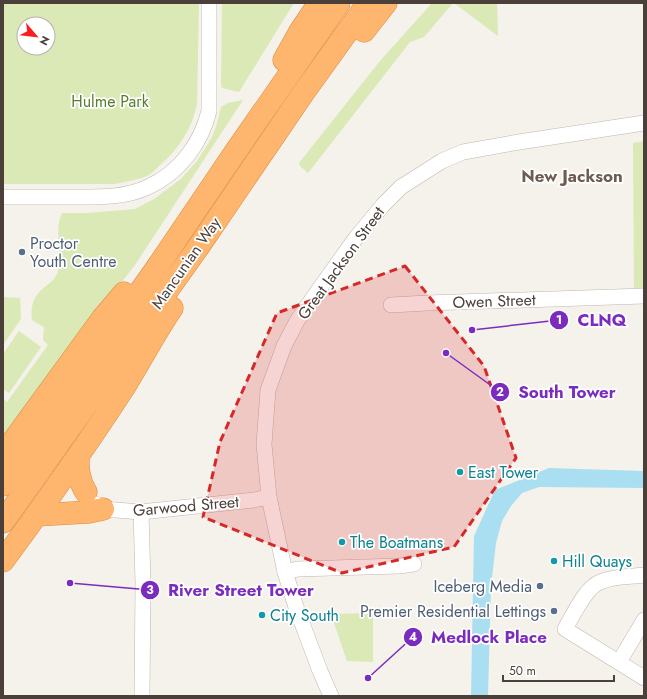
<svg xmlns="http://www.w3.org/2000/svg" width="647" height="699" font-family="Jost,sans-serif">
<rect width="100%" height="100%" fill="#f5f1eb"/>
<g fill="#dae9b5" fill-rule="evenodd">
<path d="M3,3h196l-2,101c-5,25 -19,46 -38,62 -4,4 -8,8 -12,10 -10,4 -23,6 -33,8h-111zM24,24h24v24h-24z"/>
<path d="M222,3h72l-55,89 -17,-4 -1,-4z"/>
<path d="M432,3h21l-29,34 -14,5 -102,131 -8,-7 -1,-3 81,-102z"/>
<path d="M454,3h43l1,33z"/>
<path d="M243,100l-108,165 -132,170v-36l4,3 41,-57 -5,-5 1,-13 -12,-7c-2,-15 2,-25 14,-34 4,-3 9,-7 11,-12 7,-19 -4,-42 5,-61h26l47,-4 19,-10 27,-20 16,-18 14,-22 5,-12 5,-20 7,-4z"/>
<path d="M644,141v150h-10l-1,-148z"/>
<path d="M3,297l17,1 1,21 -18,26z"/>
<path d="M19,331l22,16 -32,46 -6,-4v-35z"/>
<path d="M373,613v49l-26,-1 -16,-47z"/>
</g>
<path fill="#a9dff1" d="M549,468l95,3v17l-105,-1 -17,6 -11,13 -9,15 -6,22 -5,43 -3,110h-17l3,-160 21,-46z"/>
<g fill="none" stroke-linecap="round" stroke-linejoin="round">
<g stroke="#c1b7ad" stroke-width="16">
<g id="street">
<path d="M3,197c23,0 47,0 70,0 25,0 52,1 75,-10 31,-14 53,-43 61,-76v-108"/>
<path d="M391,305l36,-2 217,-7"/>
<path d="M96,504l7,5 38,3 113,-12 15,-3"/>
<path d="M141,512l2,71 -1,113"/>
<path d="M285,572l13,-3 101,-3 15,-2"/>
<path d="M644,575c-14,2 -31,1 -44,7 -14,5 -27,33 -35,47l79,49"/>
<path d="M619,662l25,-42"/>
<path d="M331,696l-11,-25 -24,-64 -11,-35 -16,-75 -5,-53 4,-54 16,-44 13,-25 18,-26 40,-56 28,-34 18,-18 41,-26 21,-9 56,-10 125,-19"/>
</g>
</g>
<g stroke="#de883c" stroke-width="23">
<g id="highway">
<path d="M364,31l22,-28"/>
<path d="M284,60l15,-27 20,-30"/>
<path d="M3,455l99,-136 22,-26"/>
<path d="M78,457c0,14 1,24 8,35"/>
<path d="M3,485l153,-216 82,-121 101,-145"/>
<path d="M37,515l52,-3 14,-3"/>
<path d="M3,522l196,-276 105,-154 64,-89"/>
<path d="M3,561c42,-57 83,-115 122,-175 16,-26 30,-53 47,-78"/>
</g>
</g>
<use href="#street" stroke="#fff" stroke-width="15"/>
<use href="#highway" stroke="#feb66e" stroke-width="22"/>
</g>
<path fill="#d62828" fill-opacity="0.2" stroke="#d62828" stroke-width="3" stroke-dasharray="8 5" stroke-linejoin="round" d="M405,266l79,100 32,92 -62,89 -112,26 -139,-56 17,-75 57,-129z"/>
<g fill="#5c6f8a" stroke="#fff" stroke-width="1.5">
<circle cx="22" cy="252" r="4"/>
<circle cx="540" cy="586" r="4"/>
<circle cx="554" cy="611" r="4"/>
</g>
<g fill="#0f9aa8" stroke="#fff" stroke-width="1.5">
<circle cx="460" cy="472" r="4"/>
<circle cx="342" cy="542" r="4"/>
<circle cx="554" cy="561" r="4"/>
<circle cx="262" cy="615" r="4"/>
</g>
<g text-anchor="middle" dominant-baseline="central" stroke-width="3.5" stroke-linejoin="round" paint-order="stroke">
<g font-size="16" fill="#577d2b" stroke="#fff">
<text x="110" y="101">Hulme Park</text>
</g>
<g font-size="16" fill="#4e5e75" stroke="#fff" text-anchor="end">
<text x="30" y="243" text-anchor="start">Proctor<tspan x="30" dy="18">Youth Centre</tspan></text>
<text x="532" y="586">Iceberg Media</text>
<text x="546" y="611">Premier Residential Lettings</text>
</g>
<g font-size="16" fill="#4a4039" stroke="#fff">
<text transform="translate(186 263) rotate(-55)">Mancunian Way</text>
<text transform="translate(341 263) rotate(-54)">Great Jackson Street</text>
<text transform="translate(494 301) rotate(-2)">Owen Street</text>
<text transform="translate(186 506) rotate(-5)">Garwood Street</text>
</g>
<g font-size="16" fill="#0d838f" stroke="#fff" text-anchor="start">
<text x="468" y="472">East Tower</text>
<text x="350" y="542">The Boatmans</text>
<text x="562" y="561">Hill Quays</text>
<text x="270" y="615">City South</text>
</g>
<g font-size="17" font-weight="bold" fill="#6d5c50" stroke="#fff">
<text x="572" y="176">New Jackson</text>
</g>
</g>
<path fill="none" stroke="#7b2cbf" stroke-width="1.5" d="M472 330L559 320M446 353L500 392M70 583L150 590M368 678L413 637"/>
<g fill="#7b2cbf" stroke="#fff" stroke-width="1.5">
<circle cx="472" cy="330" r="4"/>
<circle cx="446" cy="353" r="4"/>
<circle cx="70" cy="583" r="4"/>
<circle cx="368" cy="678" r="4"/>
<circle cx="559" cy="320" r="10"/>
<circle cx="500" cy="392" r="10"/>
<circle cx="150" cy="590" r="10"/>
<circle cx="413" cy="637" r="10"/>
</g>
<g font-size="12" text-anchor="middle" font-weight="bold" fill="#fff">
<text x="559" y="324">1</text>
<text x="500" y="396">2</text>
<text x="150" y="594">3</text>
<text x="413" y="641">4</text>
</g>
<g font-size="17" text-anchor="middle" font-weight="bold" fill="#7b2cbf" stroke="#fff" stroke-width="3.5" stroke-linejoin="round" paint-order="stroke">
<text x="602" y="326">CLNQ</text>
<text x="567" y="398">South Tower</text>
<text x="241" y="596">River Street Tower</text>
<text x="489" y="643">Medlock Place</text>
</g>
<rect width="647" height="699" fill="none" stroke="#4a4039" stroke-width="8"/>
<g transform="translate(36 36) rotate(118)"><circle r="19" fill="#ffffff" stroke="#b7b3b0"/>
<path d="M0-3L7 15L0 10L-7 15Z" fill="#fa1e21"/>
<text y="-6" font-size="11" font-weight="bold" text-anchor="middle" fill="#4a4039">N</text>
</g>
<path d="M503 675v6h111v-6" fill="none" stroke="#4a4039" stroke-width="2"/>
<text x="509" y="675" font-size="12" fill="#4a4039" stroke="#ffffff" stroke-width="3" paint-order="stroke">50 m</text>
</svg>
